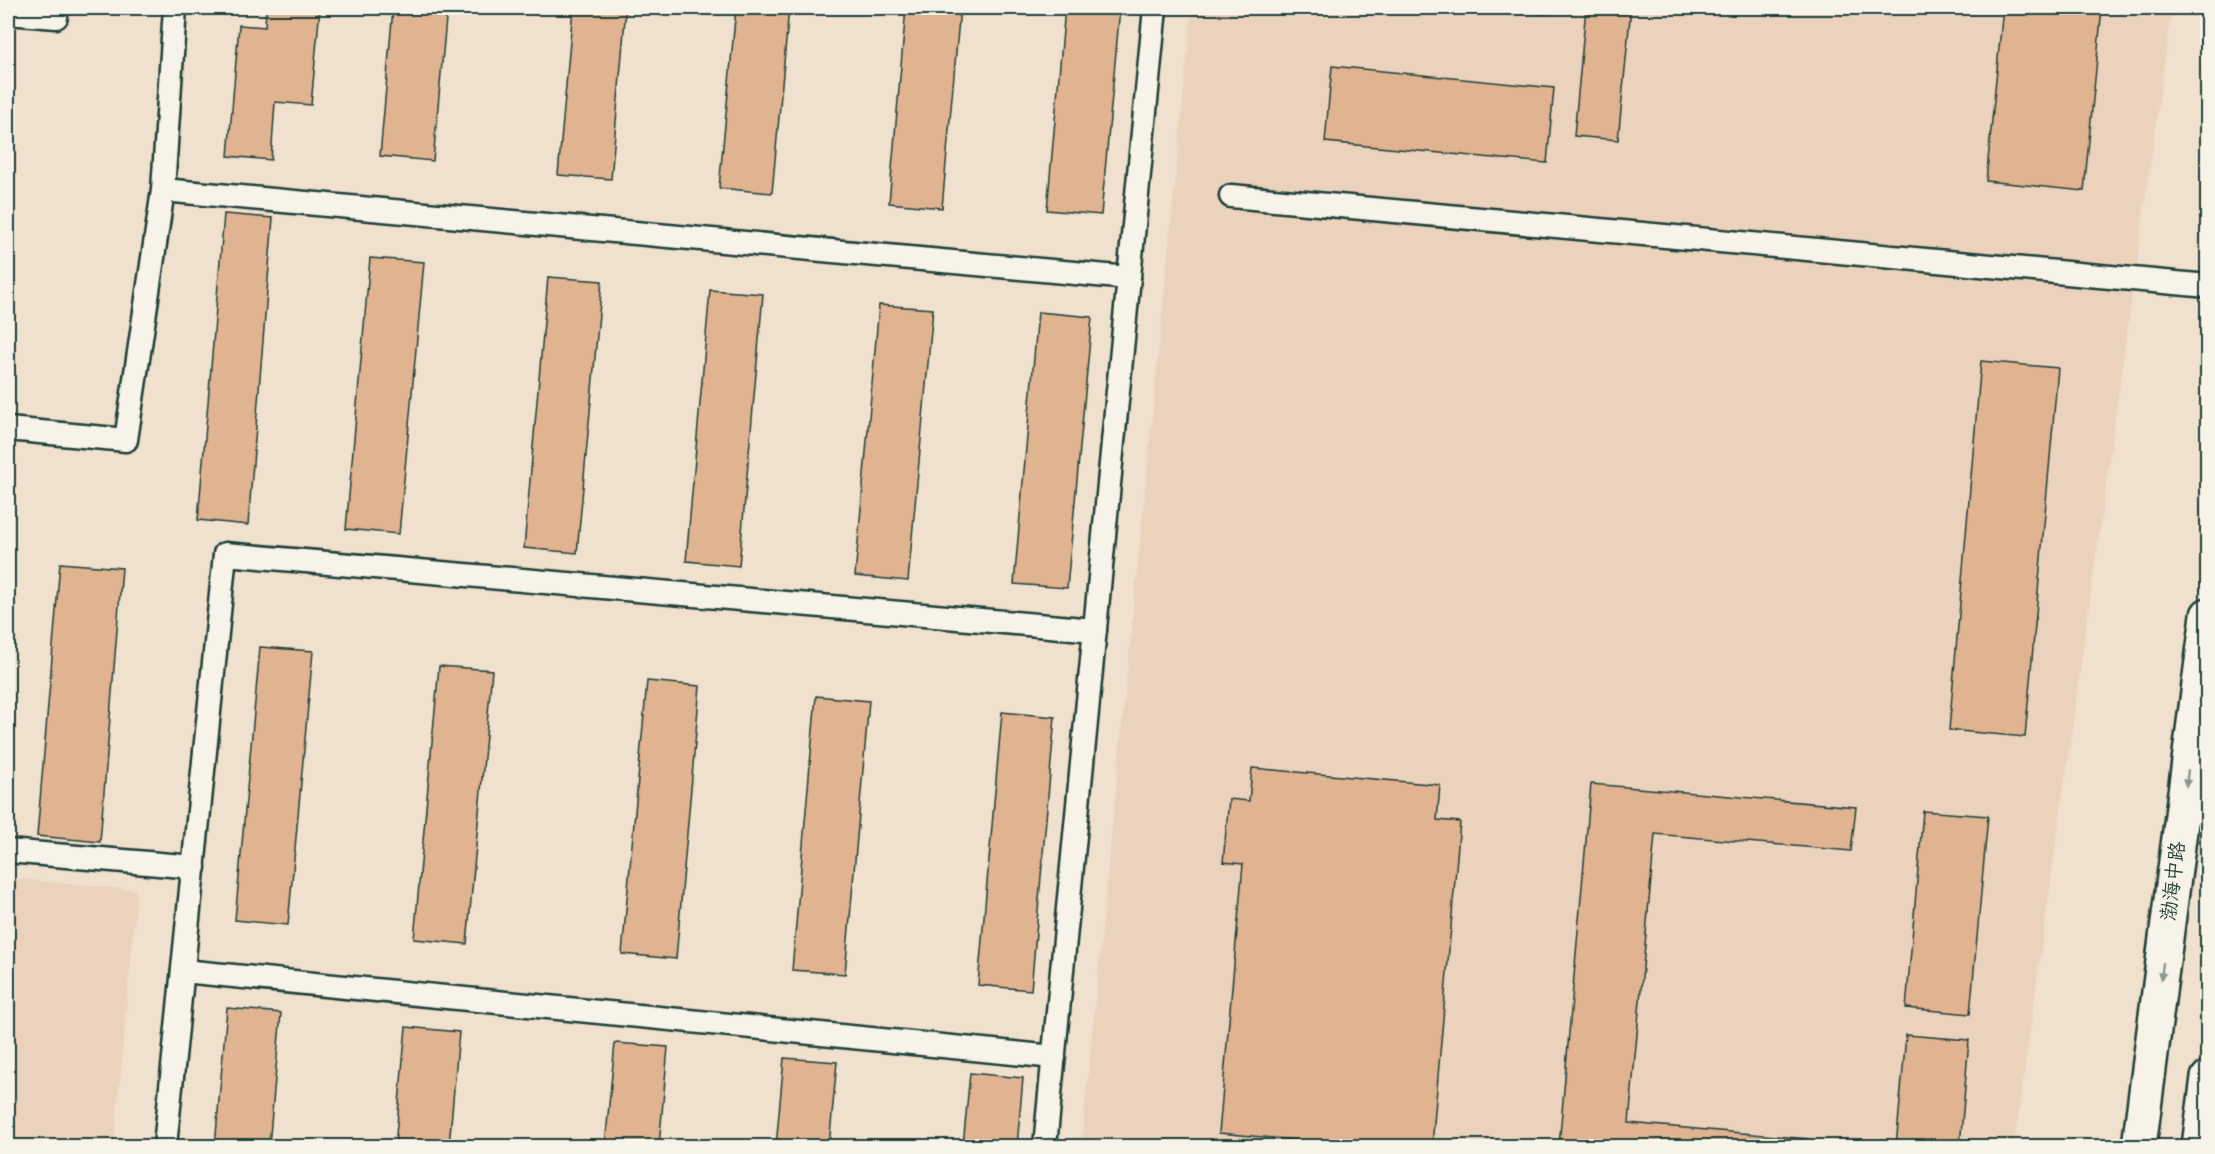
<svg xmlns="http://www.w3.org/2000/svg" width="2215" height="1154" font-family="Sriracha,'LXGW WenKai TC',sans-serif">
<rect width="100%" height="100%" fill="#f0e0ce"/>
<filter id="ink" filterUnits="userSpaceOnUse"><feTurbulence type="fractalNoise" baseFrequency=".0167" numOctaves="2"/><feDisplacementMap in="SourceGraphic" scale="12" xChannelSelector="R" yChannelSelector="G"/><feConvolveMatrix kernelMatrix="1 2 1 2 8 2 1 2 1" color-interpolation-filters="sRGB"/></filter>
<g filter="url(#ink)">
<g fill="#ebd2bc">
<path d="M1192,8h980l-158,1138h-933z"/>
<path d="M8,878l129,12 -23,256h-106z"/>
</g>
<g fill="#e0b391" stroke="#1f3d34" stroke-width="1.5">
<path d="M266,8h54l-9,97 -36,-3 -4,58 -43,-4 11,-131 26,2z"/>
<path d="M393,8h54l-14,153 -53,-5z"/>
<path d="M573,8h53l-15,171 -53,-4z"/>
<path d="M736,8h53l-17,185 -53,-5z"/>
<path d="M906,8h54l-18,200 -53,-5z"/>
<path d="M1065,8h55l-19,207 -54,-5z"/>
<path d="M1479,8h67v6z"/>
<path d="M1586,8h45l-13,132 -44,-4z"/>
<path d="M2003,8h99l-18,183 -98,-10z"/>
<path d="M1332,66l222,22 -7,75 -222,-21z"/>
<path d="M224,214l49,4 -25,307 -50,-5z"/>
<path d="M370,258l54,4 -25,272 -53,-5z"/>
<path d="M548,277l54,4 -25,272 -53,-5z"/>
<path d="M710,290l53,4 -24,272 -53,-5z"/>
<path d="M879,305l54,4 -25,272 -53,-5z"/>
<path d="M1038,312l54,5 -25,271 -53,-4z"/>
<path d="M1981,361l77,7 -33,369 -76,-7z"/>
<path d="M60,563l62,5 -22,274 -63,-6z"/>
<path d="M260,647l53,4 -25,274 -53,-5z"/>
<path d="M439,666l53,4 -25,274 -53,-5z"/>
<path d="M647,681l53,5 -24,273 -54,-5z"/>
<path d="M816,696l53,5 -24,273 -53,-4z"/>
<path d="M1002,712l53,5 -24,273 -53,-5z"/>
<path d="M1252,768l188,17 -3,35 23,2 -28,324h-105v-3l-108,-10 24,-269 -20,-2 6,-63 20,2z"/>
<path d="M1591,784l265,23 -5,44 -196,-17 -26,289 180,16v7h-250z"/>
<path d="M1923,811l65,5 -18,198 -64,-6z"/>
<path d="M227,1008l54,5 -12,133h-54z"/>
<path d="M406,1027l53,5 -10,114h-54z"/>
<path d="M1906,1035l63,5 -9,106h-64z"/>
<path d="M615,1043l53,4 -9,99h-54z"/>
<path d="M784,1058l53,4 -8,84h-53z"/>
<path d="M970,1073l53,5 -6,68h-54z"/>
</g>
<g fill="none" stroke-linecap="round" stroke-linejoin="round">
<g stroke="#1f3d34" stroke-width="27">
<g id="service">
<path d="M8,13l48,4"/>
<path d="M163,190l12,-182"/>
<path d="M1231,196l977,90"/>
<path d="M8,429l118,11 37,-250 966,88"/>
<path d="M8,851l186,16"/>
<path d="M183,971l871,86"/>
<path d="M165,1146l60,-592 870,76"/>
<path d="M1045,1146l110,-1138"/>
</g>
</g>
<g stroke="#1f3d34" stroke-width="38">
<g id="primary">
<path d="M2139,1146l69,-531"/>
<path d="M2199,1146l9,-68"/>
</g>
</g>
<use href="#service" stroke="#f7f3e8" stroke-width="22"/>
<use href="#primary" stroke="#f7f3e8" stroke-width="33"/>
</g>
<defs><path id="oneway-solid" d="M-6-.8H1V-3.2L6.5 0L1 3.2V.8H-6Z" transform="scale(1.5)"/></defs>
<g fill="#8b988e">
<use href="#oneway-solid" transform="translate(2187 778) rotate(97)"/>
<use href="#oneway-solid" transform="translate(2162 971) rotate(97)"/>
</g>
</g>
<g text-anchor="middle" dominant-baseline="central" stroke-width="4.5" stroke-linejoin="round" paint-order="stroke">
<g font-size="20" fill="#1f3d34" stroke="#f7f3e8">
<text transform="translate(2173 881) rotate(-83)">渤海中路</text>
</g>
</g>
<rect width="2215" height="1154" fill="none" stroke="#f7f3e8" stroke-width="30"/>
<rect x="15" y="15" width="2185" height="1124" fill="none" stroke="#1f3d34" stroke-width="2" filter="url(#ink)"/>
</svg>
